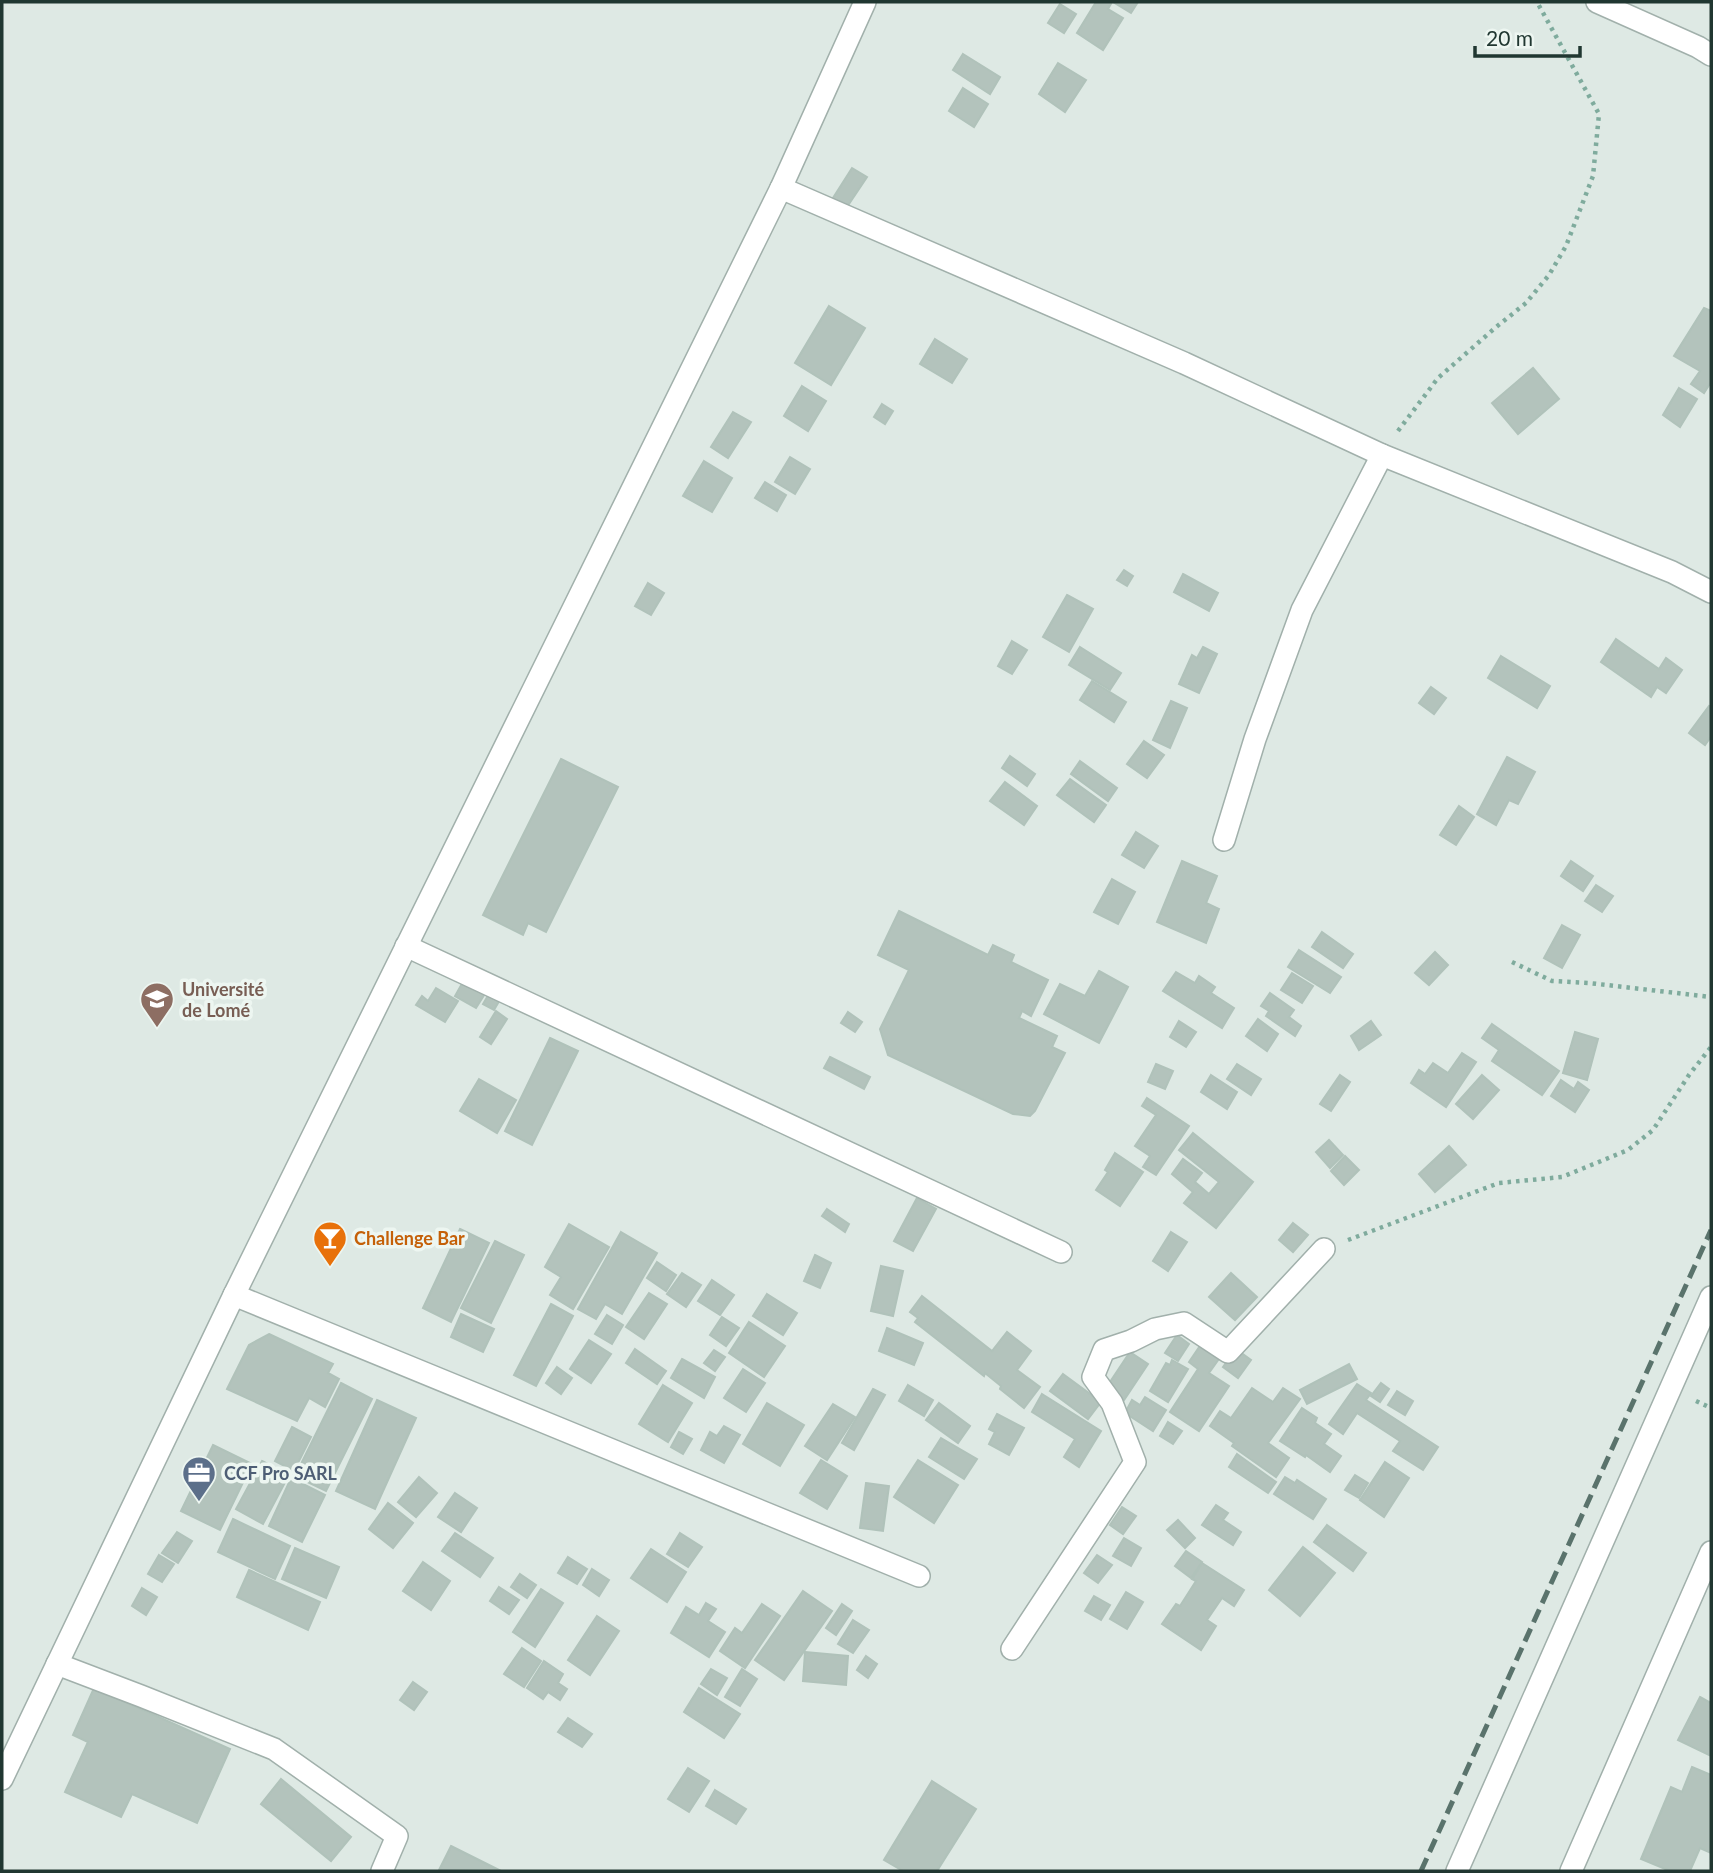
<svg xmlns="http://www.w3.org/2000/svg" width="1713" height="1873" font-family="Lato,sans-serif">
<rect width="100%" height="100%" fill="#dee9e4"/>
<g fill="#b3c3bc" stroke="#b0c2ba" stroke-width="2">
<path d="M1096,2h16l-4,7 15,9 -20,32 -26,-17z"/>
<path d="M1113,2h25l-7,11z"/>
<path d="M1060,4l16,10 -12,19 -16,-10z"/>
<path d="M963,54l37,23 -10,17 -37,-24z"/>
<path d="M1058,63l28,17 -21,32 -26,-18z"/>
<path d="M963,88l25,16 -14,23 -25,-16z"/>
<path d="M852,168l15,9 -20,30 -14,-9z"/>
<path d="M829,306l36,22 -34,57 -36,-22z"/>
<path d="M1704,308l7,3v71l-7,11 -13,-9 9,-13 -26,-15z"/>
<path d="M935,339l32,20 -15,24 -32,-19z"/>
<path d="M1533,368l26,31 -41,35 -26,-31z"/>
<path d="M802,386l24,15 -18,30 -24,-15z"/>
<path d="M1679,388l18,11 -17,28 -17,-12z"/>
<path d="M882,404l11,7 -8,13 -11,-7z"/>
<path d="M733,412l18,10 -23,36 -17,-11z"/>
<path d="M790,457l20,12 -15,25 -20,-12z"/>
<path d="M704,461l28,17 -20,34 -29,-16z"/>
<path d="M765,482l21,13 -9,16 -22,-13z"/>
<path d="M1124,570l9,6 -6,10 -10,-6z"/>
<path d="M1183,574l35,19 -9,18 -35,-19z"/>
<path d="M648,583l16,10 -13,22 -16,-9z"/>
<path d="M1067,595l26,14 -24,43 -26,-15z"/>
<path d="M1616,639l43,30 7,-11 16,12 -16,23 -9,-6 -6,10 -50,-35z"/>
<path d="M1012,641l15,9 -15,24 -14,-8z"/>
<path d="M1080,647l41,26 -11,17 -41,-25z"/>
<path d="M1203,647l14,7 -18,39 -20,-9 13,-29 5,3z"/>
<path d="M1501,656l49,30 -13,22 -49,-30z"/>
<path d="M1092,681l34,21 -12,20 -34,-22z"/>
<path d="M1431,687l15,11 -12,16 -15,-11z"/>
<path d="M1171,701l16,7 -17,40 -17,-8z"/>
<path d="M1709,706l2,2v31l-1,-1 -5,7 -16,-12z"/>
<path d="M1144,741l20,14 -17,23 -20,-14z"/>
<path d="M1010,756l25,18 -8,12 -25,-18z"/>
<path d="M1507,757l28,15 -17,32 -9,-4 -13,25 -19,-11z"/>
<path d="M561,759l57,28 -72,145 -18,-9 -5,12 -40,-20z"/>
<path d="M1080,761l37,27 -9,13 -37,-27z"/>
<path d="M1070,779l36,26 -12,17 -37,-27z"/>
<path d="M1005,782l32,24 -13,19 -34,-24z"/>
<path d="M1459,806l15,11 -18,28 -16,-10z"/>
<path d="M1136,832l22,14 -14,22 -22,-13z"/>
<path d="M1182,861l35,15 -11,27 13,6 -13,34 -49,-21z"/>
<path d="M1571,861l22,15 -10,15 -22,-15z"/>
<path d="M1112,879l23,13 -17,32 -24,-12z"/>
<path d="M1596,885l17,11 -11,16 -17,-11z"/>
<path d="M899,911l89,44 5,-10 21,10 -3,7 37,18 -17,36 -9,-5 -3,7 38,18 -5,11 13,6 -30,58 -5,5 -17,-2 -125,-59 -8,-26 29,-59 -31,-15z"/>
<path d="M1562,925l18,10 -18,33 -18,-10z"/>
<path d="M1322,932l31,22 -10,14 -31,-21z"/>
<path d="M1299,950l42,27 -11,16 -42,-26z"/>
<path d="M1435,952l13,13 -19,20 -14,-12z"/>
<path d="M1099,971l29,16 -29,56 -55,-29 16,-30 25,12z"/>
<path d="M1176,972l19,11 4,-7 16,11 -4,6 23,15 -12,20 -59,-37z"/>
<path d="M1292,973l21,13 -11,17 -21,-13z"/>
<path d="M464,980l22,12 -10,16 -21,-12z"/>
<path d="M436,988l22,13 -13,21 -29,-17 6,-9 6,5z"/>
<path d="M490,992l11,6 -7,12 -11,-6z"/>
<path d="M1270,993l24,17 -5,7 12,9 -6,10 -29,-20 3,-5 -8,-5z"/>
<path d="M496,1011l11,8 -16,25 -11,-7z"/>
<path d="M848,1012l14,10 -7,10 -14,-9z"/>
<path d="M1258,1019l20,15 -11,17 -21,-15z"/>
<path d="M1179,1021l17,11 -10,15 -16,-10z"/>
<path d="M1371,1021l10,14 -22,15 -8,-14z"/>
<path d="M1492,1024l67,47 -17,24 -50,-34 7,-11 -17,-12z"/>
<path d="M1575,1032l23,7 -11,41 -24,-7z"/>
<path d="M550,1038l28,13 -46,94 -27,-14z"/>
<path d="M1462,1053l14,9 -30,45 -35,-24 8,-13 6,4 8,-11 15,10z"/>
<path d="M830,1057l40,20 -6,12 -40,-21z"/>
<path d="M1156,1064l17,7 -8,18 -17,-7z"/>
<path d="M1237,1064l24,15 -10,16 -24,-16z"/>
<path d="M1211,1075l26,17 -10,17 -26,-17z"/>
<path d="M1340,1075l10,7 -19,29 -11,-7z"/>
<path d="M1482,1075l17,15 -26,29 -17,-15z"/>
<path d="M479,1079l37,21 -19,33 -37,-22z"/>
<path d="M1561,1080l13,9 4,-7 11,8 -14,22 -24,-16z"/>
<path d="M1147,1098l42,28 -33,49 -13,-8 7,-11 -15,-10 21,-31 -14,-9z"/>
<path d="M1193,1133l60,49 -37,46 -32,-25 9,-11 -21,-18 11,-15 19,14 -7,9 14,12 10,-12 -40,-32z"/>
<path d="M1329,1140l14,15 -13,13 -14,-16z"/>
<path d="M1449,1146l17,19 -31,27 -16,-18z"/>
<path d="M1115,1153l28,19 -23,34 -24,-16 12,-18 -3,-2z"/>
<path d="M1345,1156l14,14 -15,15 -13,-14z"/>
<path d="M917,1198l19,11 -23,42 -19,-10z"/>
<path d="M827,1209l22,15 -4,8 -23,-16z"/>
<path d="M1293,1223l15,12 -15,17 -14,-12z"/>
<path d="M569,1224l40,23 -36,62 -23,-14 11,-18 -16,-10z"/>
<path d="M460,1229l29,14 -38,79 -28,-14z"/>
<path d="M621,1232l36,21 -35,61 -17,-10 -9,15 -18,-10z"/>
<path d="M1171,1232l16,10 -19,29 -15,-10z"/>
<path d="M495,1241l29,14 -33,68 -30,-15z"/>
<path d="M815,1255l16,8 -11,25 -16,-7z"/>
<path d="M657,1262l19,13 -10,16 -19,-13z"/>
<path d="M881,1266l22,5 -10,45 -22,-5z"/>
<path d="M682,1273l19,12 -15,22 -19,-13z"/>
<path d="M1231,1273l26,24 -22,23 -26,-23z"/>
<path d="M712,1280l22,15 -14,20 -22,-14z"/>
<path d="M649,1293l18,11 -23,35 -18,-12z"/>
<path d="M767,1294l30,19 -14,22 -30,-19z"/>
<path d="M922,1296l70,55 15,-19 24,19 -14,19 23,17 -16,21 -24,-19 1,-3 -16,-13 -1,3 -69,-54 3,-4 -8,-6z"/>
<path d="M551,1304l22,12 -37,70 -22,-11z"/>
<path d="M461,1314l33,15 -11,23 -32,-15z"/>
<path d="M607,1315l16,10 -11,19 -17,-10z"/>
<path d="M722,1317l17,11 -13,18 -16,-11z"/>
<path d="M749,1322l36,24 -21,31 -35,-24z"/>
<path d="M887,1328l36,15 -9,22 -35,-14z"/>
<path d="M269,1334l64,30 -5,9 11,6 -14,28 -16,-9 -12,23 -70,-32 22,-44z"/>
<path d="M1177,1335l12,9 -11,17 -13,-8z"/>
<path d="M589,1340l22,14 -20,29 -21,-14z"/>
<path d="M1202,1343l19,13 -12,17 20,13 -30,45 -29,-19 28,-43 -9,-7z"/>
<path d="M635,1349l31,22 -9,13 -31,-21z"/>
<path d="M1236,1349l15,11 -13,18 -15,-11z"/>
<path d="M714,1350l11,7 -10,14 -11,-8z"/>
<path d="M1130,1352l18,12 -24,36 -18,-12z"/>
<path d="M682,1359l33,18 -11,21 -33,-20z"/>
<path d="M1172,1360l16,9 -20,33 -18,-11 16,-28 4,2z"/>
<path d="M1349,1364l8,15 -50,25 -7,-14z"/>
<path d="M557,1367l15,11 -11,16 -15,-11z"/>
<path d="M743,1369l22,14 -19,29 -22,-14z"/>
<path d="M1063,1374l38,28 -13,17 -38,-28z"/>
<path d="M341,1383l31,16 -46,92 -31,-15z"/>
<path d="M1381,1383l8,6 -9,13 -9,-6z"/>
<path d="M1357,1384l14,9 -5,7 72,47 -15,23 -30,-19 7,-10 -43,-28 -14,21 -14,-10z"/>
<path d="M663,1385l29,18 -24,39 -29,-18z"/>
<path d="M908,1385l25,15 -9,16 -25,-15z"/>
<path d="M1252,1388l21,14 10,-14 17,11 -32,44 21,15 -13,19 -44,-31 2,-3 -24,-17 10,-15 11,7z"/>
<path d="M873,1389l12,6 -31,55 -12,-7z"/>
<path d="M1397,1391l16,10 -8,14 -17,-10z"/>
<path d="M1042,1394l59,37 -22,36 -15,-10 11,-18 -43,-27z"/>
<path d="M1145,1397l21,13 -13,21 -28,-18 7,-13 8,5z"/>
<path d="M377,1400l39,18 -41,91 -39,-18z"/>
<path d="M767,1403l37,22 -24,41 -37,-22z"/>
<path d="M939,1403l31,23 -12,17 -32,-23z"/>
<path d="M833,1404l22,13 -28,43 -22,-14z"/>
<path d="M1302,1408l15,10 -2,5 16,11 -7,10 17,12 -11,16 -24,-17 -1,2 -25,-16z"/>
<path d="M997,1414l27,14 -15,27 -20,-11 6,-12 -6,-3z"/>
<path d="M1168,1422l14,9 -9,13 -13,-8z"/>
<path d="M724,1426l16,9 -16,28 -23,-13 9,-18 7,4z"/>
<path d="M292,1427l19,10 -17,34 -19,-10z"/>
<path d="M679,1432l13,7 -9,15 -12,-7z"/>
<path d="M941,1438l36,21 -13,20 -35,-22z"/>
<path d="M213,1445l39,19 -32,66 -39,-19z"/>
<path d="M1237,1454l39,28 -8,11 -39,-26z"/>
<path d="M821,1460l26,16 -20,33 -27,-16z"/>
<path d="M918,1460l40,25 -24,38 -40,-26z"/>
<path d="M262,1461l27,14 -26,49 -27,-15z"/>
<path d="M1385,1462l24,16 -25,39 -24,-17z"/>
<path d="M1355,1475l13,8 -9,15 -14,-8z"/>
<path d="M419,1477l18,16 -21,24 -18,-15z"/>
<path d="M1285,1477l10,6 2,-3 29,19 -13,20 -39,-25z"/>
<path d="M291,1478l34,17 -23,47 -33,-16z"/>
<path d="M866,1483l23,3 -6,45 -23,-3z"/>
<path d="M455,1493l22,15 -16,24 -23,-15z"/>
<path d="M388,1503l25,20 -20,25 -24,-19z"/>
<path d="M1216,1505l12,8 -5,7 18,12 -8,13 -31,-20z"/>
<path d="M1122,1507l14,9 -13,18 -13,-9z"/>
<path d="M233,1519l57,27 -15,33 -57,-27z"/>
<path d="M1178,1520l17,18 -10,10 -18,-18z"/>
<path d="M1327,1525l39,28 -13,18 -39,-29z"/>
<path d="M177,1532l15,9 -14,22 -16,-10z"/>
<path d="M455,1533l38,25 -13,19 -38,-26z"/>
<path d="M680,1533l22,14 -14,20 -21,-13z"/>
<path d="M1124,1538l17,10 -10,18 -18,-10z"/>
<path d="M1303,1547l32,26 -35,43 -31,-26z"/>
<path d="M295,1548l44,19 -13,31 -44,-19z"/>
<path d="M651,1549l35,23 -19,30 -36,-24z"/>
<path d="M1186,1551l16,11 -11,16 -16,-12z"/>
<path d="M159,1555l15,9 -12,18 -14,-8z"/>
<path d="M1097,1555l15,10 -14,18 -14,-10z"/>
<path d="M568,1557l19,12 -10,15 -19,-11z"/>
<path d="M423,1562l27,19 -19,29 -28,-19z"/>
<path d="M1202,1563l42,27 -10,16 -12,-8 -15,22 9,6 -15,24 -39,-26 14,-20 4,2 16,-25 -4,-2z"/>
<path d="M592,1569l17,11 -10,16 -16,-11z"/>
<path d="M249,1570l71,32 -12,28 -71,-33z"/>
<path d="M520,1574l16,11 -9,13 -16,-11z"/>
<path d="M499,1587l20,13 -10,14 -19,-13z"/>
<path d="M142,1588l15,9 -11,18 -14,-9z"/>
<path d="M541,1589l22,14 -28,44 -22,-15z"/>
<path d="M803,1591l29,20 -48,69 -29,-20z"/>
<path d="M1126,1592l17,10 -16,27 -17,-10z"/>
<path d="M1094,1596l16,9 -9,15 -16,-9z"/>
<path d="M706,1603l10,6 -8,12 17,11 -16,25 -38,-24 15,-26 13,8z"/>
<path d="M762,1604l18,12 -35,52 -25,-17 15,-23 7,5z"/>
<path d="M842,1604l10,7 -16,24 -10,-7z"/>
<path d="M597,1616l22,15 -29,44 -22,-15z"/>
<path d="M853,1620l16,10 -16,23 -15,-9z"/>
<path d="M522,1648l19,13 -17,26 -20,-13z"/>
<path d="M805,1652l43,4 -2,29 -43,-4z"/>
<path d="M866,1656l11,8 -9,14 -11,-8z"/>
<path d="M544,1661l19,13 -5,9 9,6 -7,11 -12,-8 -5,7 -16,-11z"/>
<path d="M711,1669l16,9 -10,17 -16,-11z"/>
<path d="M742,1669l15,10 -17,27 -15,-9z"/>
<path d="M413,1682l14,10 -13,18 -14,-10z"/>
<path d="M94,1688l136,61 -33,74 -65,-29 -11,23 -56,-25 23,-50 -15,-7z"/>
<path d="M699,1688l41,26 -16,24 -40,-26z"/>
<path d="M1700,1697l11,6v53l-33,-16z"/>
<path d="M568,1718l24,16 -10,13 -24,-15z"/>
<path d="M1692,1767l19,8v78l-11,-5 -10,23h-20l-29,-12 30,-72 11,5z"/>
<path d="M688,1768l21,13 -20,31 -21,-13z"/>
<path d="M281,1779l70,58 -20,24 -70,-57z"/>
<path d="M932,1781l44,28 -39,62h-34l-19,-11z"/>
<path d="M715,1790l31,19 -10,15 -30,-18z"/>
<path d="M451,1846l50,25 -62,-1z"/>
</g>
<g fill="none" stroke-linecap="round" stroke-linejoin="round">
<g stroke="#a1b0ab" stroke-width="24">
<g id="minor">
<path d="M1597,2l101,45 13,8"/>
<path d="M781,188l403,175 198,92 290,117 39,20"/>
<path d="M1224,840l31,-101 47,-129 80,-155"/>
<path d="M406,946l655,306"/>
<path d="M234,1295l685,281"/>
<path d="M1012,1649l123,-187 -23,-59 -19,-26 11,-27 27,-9 24,-12 29,-6 44,29 96,-103"/>
<path d="M57,1664l84,32 133,53 123,87 -15,35"/>
<path d="M2,1779l232,-484 547,-1107 84,-186"/>
<path d="M1457,1871l254,-574"/>
<path d="M1571,1871l140,-319"/>
</g>
</g>
<g stroke="#7fab9d" stroke-width="4.5" stroke-dasharray="3.5 5" stroke-linecap="butt">
<path d="M1398,431l40,-53 57,-50 31,-25 23,-28 17,-29 27,-70 6,-62 -62,-112"/>
<path d="M1512,962l40,19 37,2 122,14"/>
<path d="M1348,1240l151,-57 63,-6 66,-27 25,-20 36,-55 22,-28"/>
<path d="M1696,1401l15,7"/>
</g>
<use href="#minor" stroke="#fff" stroke-width="21"/>
<path stroke="#5a736c" stroke-width="5" stroke-dasharray="14 7" stroke-linecap="butt" d="M1421,1871l290,-641"/>
</g>
<defs>
<g id="university-pin" transform="scale(1.75)"><path d="M0 17L-7.5 6A9.5 9.5 0 1 1 7.5 6Z" fill="#8d6e63" stroke="#edf6f1"/><path d="M0-5L7-2L0 1L-7-2ZM-4 1L0 2.5L4 1V4Q0 6-4 4Z" fill="#fff"/></g>
<g id="bar-pin" transform="scale(1.75)"><path d="M0 17L-7.5 6A9.5 9.5 0 1 1 7.5 6Z" fill="#e8710a" stroke="#edf6f1"/><path d="M-6-5H6L.8 .8V4.5H3.5V6h-7V4.5H-.8V.8Z" fill="#fff"/></g>
<g id="office-pin" transform="scale(1.75)"><path d="M0 17L-7.5 6A9.5 9.5 0 1 1 7.5 6Z" fill="#5c6f8a" stroke="#edf6f1"/><path d="M-6-3h4V-5.5h4V-3h4V5H-6ZM-1-4.5V-3h2v-1.5ZM-6 0V1H6V0Z" fill="#fff"/></g>
</defs>
<g fill-rule="evenodd">
<use href="#university-pin" x="157" y="999"/>
<use href="#bar-pin" x="330" y="1238"/>
<use href="#office-pin" x="199" y="1473"/>
</g>
<g text-anchor="middle" dominant-baseline="central" stroke-width="7" stroke-linejoin="round" paint-order="stroke">
<g font-size="18" font-weight="bold" fill="#785e54" stroke="#edf6f1" text-anchor="start">
<text x="182" y="989">Université<tspan x="182" dy="21">de Lomé</tspan></text>
</g>
<g font-size="18" font-weight="bold" fill="#c56008" stroke="#edf6f1" text-anchor="start">
<text x="354" y="1238">Challenge Bar</text>
</g>
<g font-size="18" font-weight="bold" fill="#4e5e75" stroke="#edf6f1" text-anchor="start">
<text x="224" y="1473">CCF Pro SARL</text>
</g>
</g>
<rect width="1713" height="1873" fill="none" stroke="#203731" stroke-width="7"/>
<path d="M1475 46v10h105v-10" fill="none" stroke="#203731" stroke-width="3.5"/>
<text x="1486" y="46" font-size="21" fill="#203731" stroke="#edf6f1" stroke-width="5" paint-order="stroke">20 m</text>
</svg>
